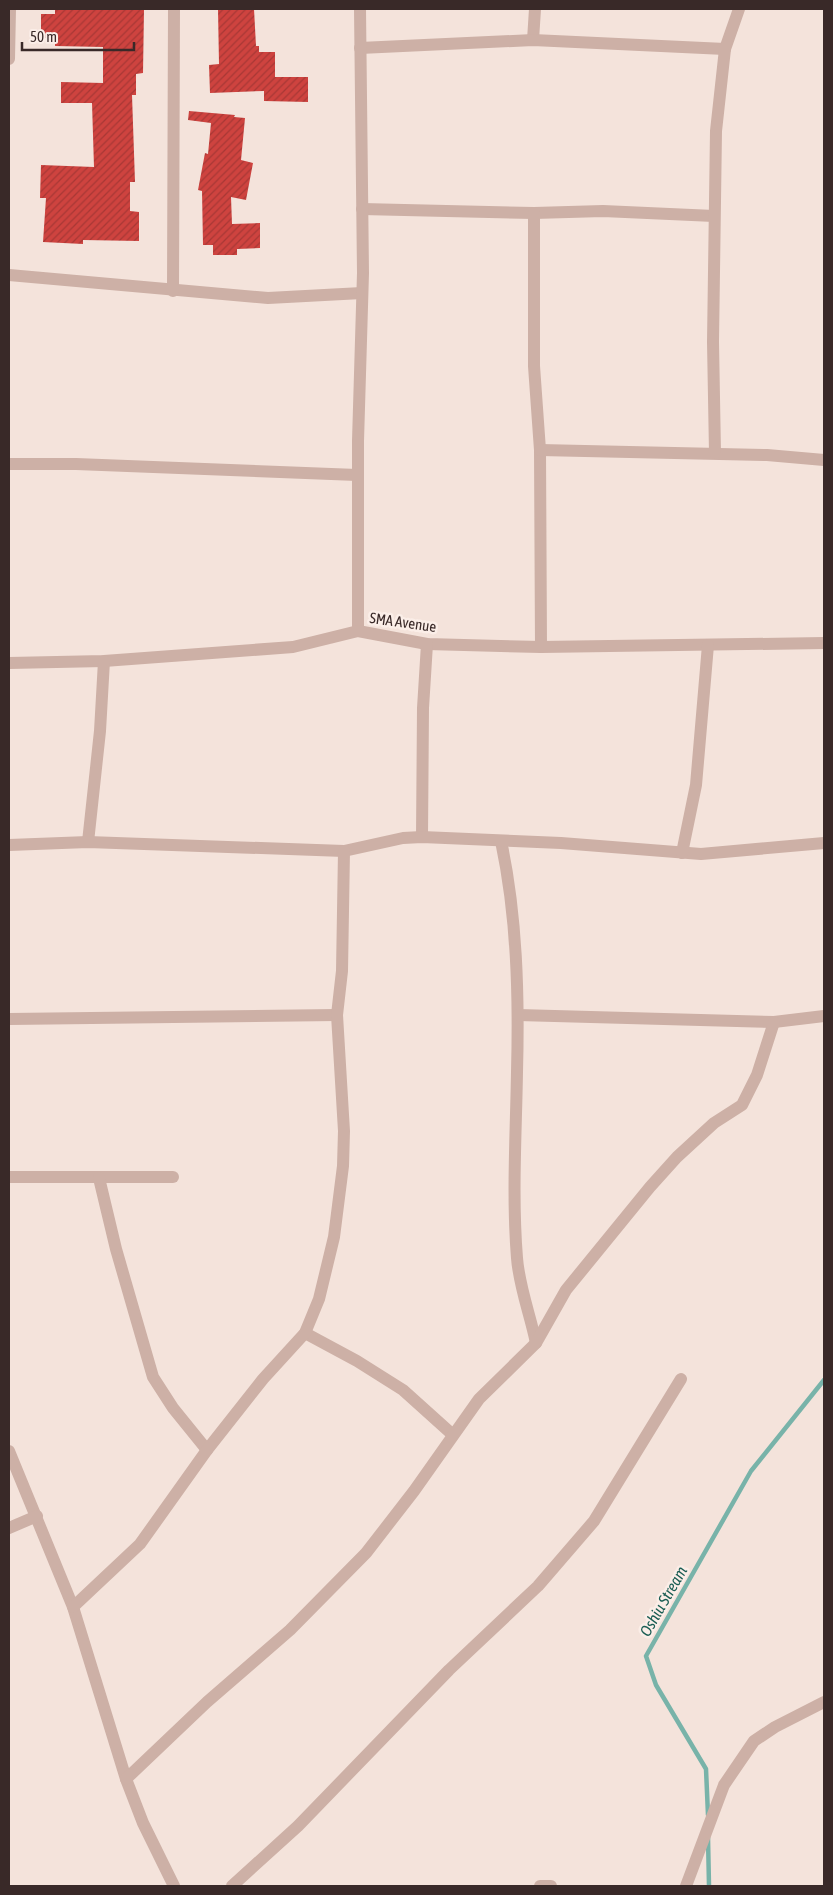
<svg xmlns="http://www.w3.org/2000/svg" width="833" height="1895" font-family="'Asap Condensed',sans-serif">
<defs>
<pattern id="building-hatch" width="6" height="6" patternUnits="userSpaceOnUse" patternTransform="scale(1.25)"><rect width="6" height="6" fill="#ce433f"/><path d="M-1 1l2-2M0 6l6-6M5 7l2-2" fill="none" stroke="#a83835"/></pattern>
</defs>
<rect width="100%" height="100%" fill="#f4e3db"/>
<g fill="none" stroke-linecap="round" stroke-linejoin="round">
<g stroke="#78b3a9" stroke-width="4.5">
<path d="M708,1815l-2,-46 -50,-84 -10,-29 105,-185 73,-91"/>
<path d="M708,1837l1,49"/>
</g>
</g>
<g fill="url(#building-hatch)">
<path d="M55,9h89l-1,64 -7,1v21h-4l3,87h-5v29l9,1v29l-56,-1v4l-40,-2 3,-44h-6l1,-33 53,2 -2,-64h-31v-21l42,1v-36l-48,-1v-8h-14v-24h14z"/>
<path d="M218,9h36l2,37h3v6h16v25h33v25l-44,-1v-10l-54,2 -1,-28 10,-1z"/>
<path d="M189,111l46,4 -1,2 11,1 -4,42 12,3 -7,37 -15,-3 1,27 28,-1v25l-23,1v6h-24v-10h-10l-1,-54 -4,-1 7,-37 3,1 3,-31 -23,-3z"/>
</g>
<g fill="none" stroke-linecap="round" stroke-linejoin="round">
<g stroke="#cdb0a6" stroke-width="12">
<path d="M533,40l2,-31"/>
<path d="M360,48l173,-8 192,9"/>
<path d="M9,59l1,-50"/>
<path d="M362,209l172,4 69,-2 111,5"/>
<path d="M534,213v153l6,84 1,197"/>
<path d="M9,275l259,23 94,-5"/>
<path d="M173,291l1,-282"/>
<path d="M540,450l227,5 57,5"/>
<path d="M715,453l-2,-111 3,-211 9,-82 14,-40"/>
<path d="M9,464h67l281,11"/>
<path d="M358,631v-190l5,-168 -3,-264"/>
<path d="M9,663l95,-2 189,-14 65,-16 69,13 114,3 283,-4"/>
<path d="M422,837l1,-129 4,-64"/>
<path d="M501,841c16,75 18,154 16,231 -1,62 -5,124 0,186 2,28 13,56 19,85"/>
<path d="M88,842l12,-111 4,-70"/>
<path d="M9,845l79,-3 256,9 59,-13 19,-1 139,6 140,11 123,-11"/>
<path d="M682,853l14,-68 12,-140"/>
<path d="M518,1015l256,7 50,-6"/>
<path d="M9,1019l328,-4"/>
<path d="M9,1177h164"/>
<path d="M99,1178l17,71 37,128 20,31 34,42"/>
<path d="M305,1333l52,28 46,29 50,45"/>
<path d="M9,1451l64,156 53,172 17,44 31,63"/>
<path d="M9,1528l28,-12"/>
<path d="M73,1607l67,-63 67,-94 56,-71 42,-46 14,-34 15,-62 9,-71 1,-35 -7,-116 5,-44 2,-120"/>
<path d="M126,1779l81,-77 83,-72 76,-77 48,-62 65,-92 57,-56 30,-53 84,-103 27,-30 37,-34 28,-18 15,-30 17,-53"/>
<path d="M232,1886l66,-60 151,-156 89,-84 56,-65 87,-142"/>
<path d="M540,1886h11"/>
<path d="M686,1886l38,-101 30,-44 21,-14 49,-25"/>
</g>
</g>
<g text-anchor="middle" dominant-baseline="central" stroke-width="5" stroke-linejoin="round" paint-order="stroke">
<g font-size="15" fill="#392928" stroke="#fbeee8">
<text transform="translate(403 622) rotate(8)">SMA Avenue</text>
</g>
<g font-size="16" font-style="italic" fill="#1a5d53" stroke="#fbeee8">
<text transform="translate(663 1601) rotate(-60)">Oshiu Stream</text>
</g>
</g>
<rect width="833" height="1895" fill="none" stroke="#392928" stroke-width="20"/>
<path d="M22 42v8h112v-8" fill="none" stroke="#392928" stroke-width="2.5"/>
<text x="30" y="42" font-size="15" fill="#392928" stroke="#fbeee8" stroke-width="4" paint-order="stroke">50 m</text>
</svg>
